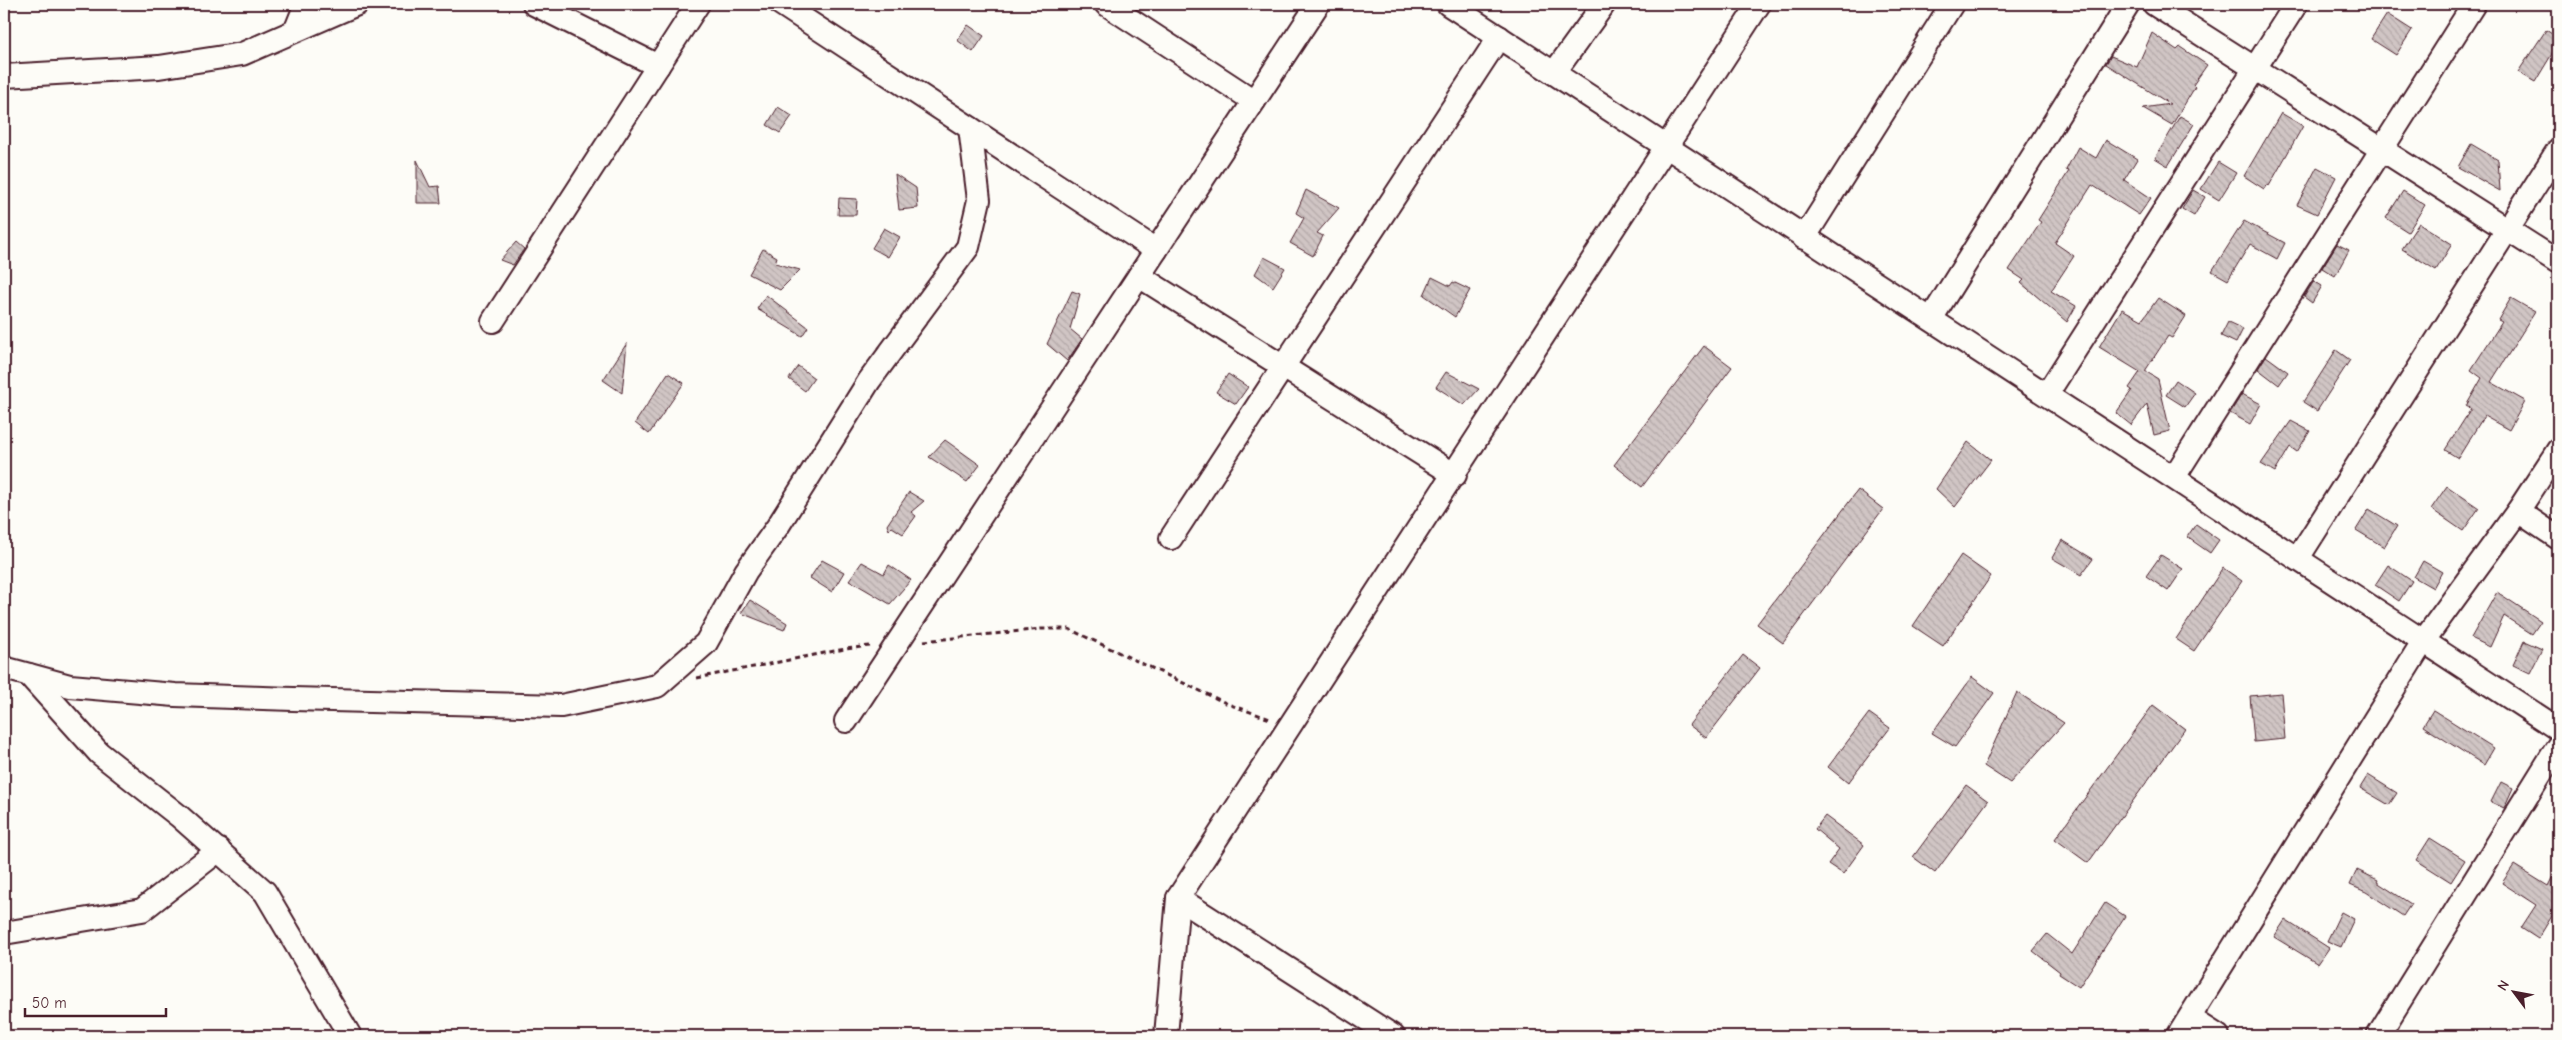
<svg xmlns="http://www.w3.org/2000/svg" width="2562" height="1040" font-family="'Comic Neue',sans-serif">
<defs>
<pattern id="building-back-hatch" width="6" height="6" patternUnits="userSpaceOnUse" patternTransform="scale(1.25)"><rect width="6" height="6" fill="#d0c5c4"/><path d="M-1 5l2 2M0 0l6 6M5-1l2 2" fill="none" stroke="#b4a9a9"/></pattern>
</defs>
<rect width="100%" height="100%" fill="#fdfcf7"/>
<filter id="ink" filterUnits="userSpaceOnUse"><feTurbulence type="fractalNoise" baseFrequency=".02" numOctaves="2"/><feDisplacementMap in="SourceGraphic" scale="10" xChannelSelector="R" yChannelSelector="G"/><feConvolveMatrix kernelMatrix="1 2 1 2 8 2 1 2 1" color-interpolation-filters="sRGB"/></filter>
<g filter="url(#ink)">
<g fill="url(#building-back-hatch)" stroke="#4a1f2b">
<path d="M2387,14l25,16 -16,25 -25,-16z"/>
<path d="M968,25l16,11 -11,16 -16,-12z"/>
<path d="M2546,30l12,8v6l-23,38 -17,-10z"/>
<path d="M2152,33l25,17 3,-3 27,18 -14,20 2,2 -23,38 -29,-17 27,-4 -64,-40 5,-8 26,11z"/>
<path d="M778,107l14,9 -12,17 -13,-8z"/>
<path d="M2281,113l22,13 -34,60 -2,-2 -3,5 -20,-13z"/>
<path d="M2180,116l14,8 -26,42 -13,-8z"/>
<path d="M2106,140l31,19 -13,21 27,18 -12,17 -47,-30 -37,58 19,13 -23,35 25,15 -9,16 -46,-39 3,-3 -15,-10 32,-48 -3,-2 31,-49 -3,-1 12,-23 18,11z"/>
<path d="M2471,144l27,16 2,31 -42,-24z"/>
<path d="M417,160l13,27 9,-1 2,17h-24z"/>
<path d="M2218,162l18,11 -17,27 -18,-11z"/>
<path d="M2317,167l19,10 -19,37 -20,-9z"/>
<path d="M895,174l21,14 2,20 -19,2z"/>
<path d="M1306,190l33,18 -22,25 6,3 -10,20 -23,-13 14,-25 -8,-5z"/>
<path d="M2193,190l12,7 -11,19 -12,-7z"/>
<path d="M2403,191l22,14 -17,27 -22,-14z"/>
<path d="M839,198l18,1 -1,16h-18z"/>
<path d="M2244,221l41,22 -8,16 -27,-15 -22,36 -16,-9z"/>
<path d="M2419,223l33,21 -16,26 -34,-21z"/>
<path d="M884,228l16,9 -12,20 -16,-9z"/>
<path d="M516,242l8,7 -11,16 -13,-5z"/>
<path d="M2337,244l12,6 -14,26 -13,-8z"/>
<path d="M763,249l14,8 -2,6 25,7 -20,20 -31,-16z"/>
<path d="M1264,257l21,11 -12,19 -18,-13z"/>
<path d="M1432,277l18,9 3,-4 17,8 -15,27 -31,-22z"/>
<path d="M2314,281l8,5 -10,17 -8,-6z"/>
<path d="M1072,291l8,3 -10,35 12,10 -15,22 -20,-17z"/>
<path d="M766,295l42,32 -6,9 -45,-27z"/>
<path d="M2158,298l28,18 -14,22 -4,-2 -23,35 13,8 12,52 -16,4 -7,-31 -16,21 -15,-12 16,-23 -3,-2 11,-16 -41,-25 23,-38 20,11z"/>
<path d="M2511,298l24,14 -44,70 34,19 -16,29 -25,-14 -26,42 -13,-8 26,-41 -5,-3 16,-28 -11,-8 31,-48 -4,-2z"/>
<path d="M2228,322l15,7 -7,14 -15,-7z"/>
<path d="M627,343l-5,50 -19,-13z"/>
<path d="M1704,346l28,21 -90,120 -28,-22z"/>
<path d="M2336,350l14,10 -33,51 -14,-9z"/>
<path d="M2266,356l22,16 -9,13 -21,-16z"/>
<path d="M798,366l16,12 -9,13 -16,-12z"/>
<path d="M1446,372l33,17 -15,16 -28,-18z"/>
<path d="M668,373l16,10 -35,51 -14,-11z"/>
<path d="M1228,374l20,13 -12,17 -20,-12z"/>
<path d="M2176,380l19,13 -10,14 -19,-12z"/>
<path d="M2242,394l19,10 -11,20 -20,-11z"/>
<path d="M2291,421l19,10 -13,21 -7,-5 -15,25 -14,-8z"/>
<path d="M945,440l35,25 -13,17 -38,-25z"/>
<path d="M1968,442l23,18 -36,47 -19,-18z"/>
<path d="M2447,486l32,22 -16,23 -32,-22z"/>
<path d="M1858,490l25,19 -100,134 -26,-19z"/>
<path d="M909,492l15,9 -13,11 5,4 -13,18 -11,-7 -3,3 -2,-5z"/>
<path d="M2369,509l28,17 -13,21 -28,-17z"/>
<path d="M2196,524l23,16 -9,13 -23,-16z"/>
<path d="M2062,540l31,19 -12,16 -29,-17z"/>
<path d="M1961,555l30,21 -48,70 -30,-20z"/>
<path d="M2161,555l22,14 -15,22 -22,-15z"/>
<path d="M822,560l22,12 -12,20 -22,-14z"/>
<path d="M2423,561l19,11 -9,16 -19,-11z"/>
<path d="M862,562l22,12 5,-9 22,15 -21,24 -41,-24z"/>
<path d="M2388,565l24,16 -13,20 -24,-16z"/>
<path d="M2223,568l19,13 -48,70 -18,-12z"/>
<path d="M2497,592l44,29 -9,13 -28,-18 -14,31 -19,-9z"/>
<path d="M750,600l37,23 -3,7 -43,-17z"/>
<path d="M2524,641l18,8 -12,24 -17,-8z"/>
<path d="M1743,655l17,13 -54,70 -17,-13z"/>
<path d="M1972,677l22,16 -39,54 -23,-14z"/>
<path d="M2017,692l47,31 -54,60 -26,-17z"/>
<path d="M2281,693l4,46 -31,3 -4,-46z"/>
<path d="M2153,705l32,24 -97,134 -33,-24z"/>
<path d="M2433,710l61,38 -10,17 -61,-39z"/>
<path d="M1869,713l21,15 -42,55 -20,-16z"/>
<path d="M2368,775l29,18 -8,12 -29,-17z"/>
<path d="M2501,782l12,6 -9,20 -13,-6z"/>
<path d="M1966,785l22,16 -53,72 -22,-16z"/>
<path d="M1825,816l39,29 -21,29 -15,-10 11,-15 -24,-20z"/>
<path d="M2430,838l35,22 -14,22 -35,-22z"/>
<path d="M2514,865l34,21 10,-20v40l-20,33 -17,-11 15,-23 -34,-22z"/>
<path d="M2357,870l21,10 -1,2 34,22 -8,12 -37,-24 -16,-7z"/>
<path d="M2105,903l20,13 -46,71 -20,-13 1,-2 -27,-21 14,-17 25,20z"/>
<path d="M2341,912l13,7 -13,28 -14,-6z"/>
<path d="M2285,920l44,28 -11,16 -44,-27z"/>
</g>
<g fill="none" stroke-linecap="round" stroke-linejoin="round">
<g stroke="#4a1f2b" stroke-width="26">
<g id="minor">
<path d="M534,4l124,62"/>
<path d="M781,4l375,246"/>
<path d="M1106,4l148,97"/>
<path d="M1448,4l1110,725"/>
<path d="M2154,4l404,258"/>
<path d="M296,29l10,-25"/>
<path d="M1554,73l50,-69"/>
<path d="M4,76l155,-9 83,-13 115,-50"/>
<path d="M1804,238l148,-234"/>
<path d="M1139,276l316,199"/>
<path d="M1931,319l197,-315"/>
<path d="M493,321l205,-317"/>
<path d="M2047,394l249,-390"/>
<path d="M2174,477l300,-473"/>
<path d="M2518,511l40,27"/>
<path d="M1171,538l328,-501"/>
<path d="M2298,558l260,-408"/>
<path d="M4,668l66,18 105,9 118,4 268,7 96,-20 49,-43 40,-72 32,-45 91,-145 99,-134 11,-47 -9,-72"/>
<path d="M29,675l70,78 80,63 86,76 85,144"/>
<path d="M846,721l472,-717"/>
<path d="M1178,898l215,138"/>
<path d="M4,933l138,-23 77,-60"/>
<path d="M2190,1018l28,18"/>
<path d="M1166,1036l12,-138 581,-894"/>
<path d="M2178,1036l246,-396 94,-129 40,-61"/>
<path d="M2378,1036l180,-290"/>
</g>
</g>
<g stroke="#4a1f2b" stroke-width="3" stroke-dasharray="5 4" stroke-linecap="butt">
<path d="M924,641l117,-12h28l159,75 42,15"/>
<path d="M697,678l148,-29 25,-3"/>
</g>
<use href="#minor" stroke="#fdfcf7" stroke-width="22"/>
</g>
</g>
<rect width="2562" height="1040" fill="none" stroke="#fdfcf7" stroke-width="20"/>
<rect x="10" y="10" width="2542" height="1020" fill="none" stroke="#4a1f2b" stroke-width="2" filter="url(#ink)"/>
<g transform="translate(2514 992) rotate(302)" stroke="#fdfcf7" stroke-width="4" paint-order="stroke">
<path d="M0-4L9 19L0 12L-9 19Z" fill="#4a1f2b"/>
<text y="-8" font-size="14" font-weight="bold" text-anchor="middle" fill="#4a1f2b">N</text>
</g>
<path d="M25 1008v8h141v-8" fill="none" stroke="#4a1f2b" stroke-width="2.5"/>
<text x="32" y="1008" font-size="15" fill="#4a1f2b" stroke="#fdfcf7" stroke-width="4" paint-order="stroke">50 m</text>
</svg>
